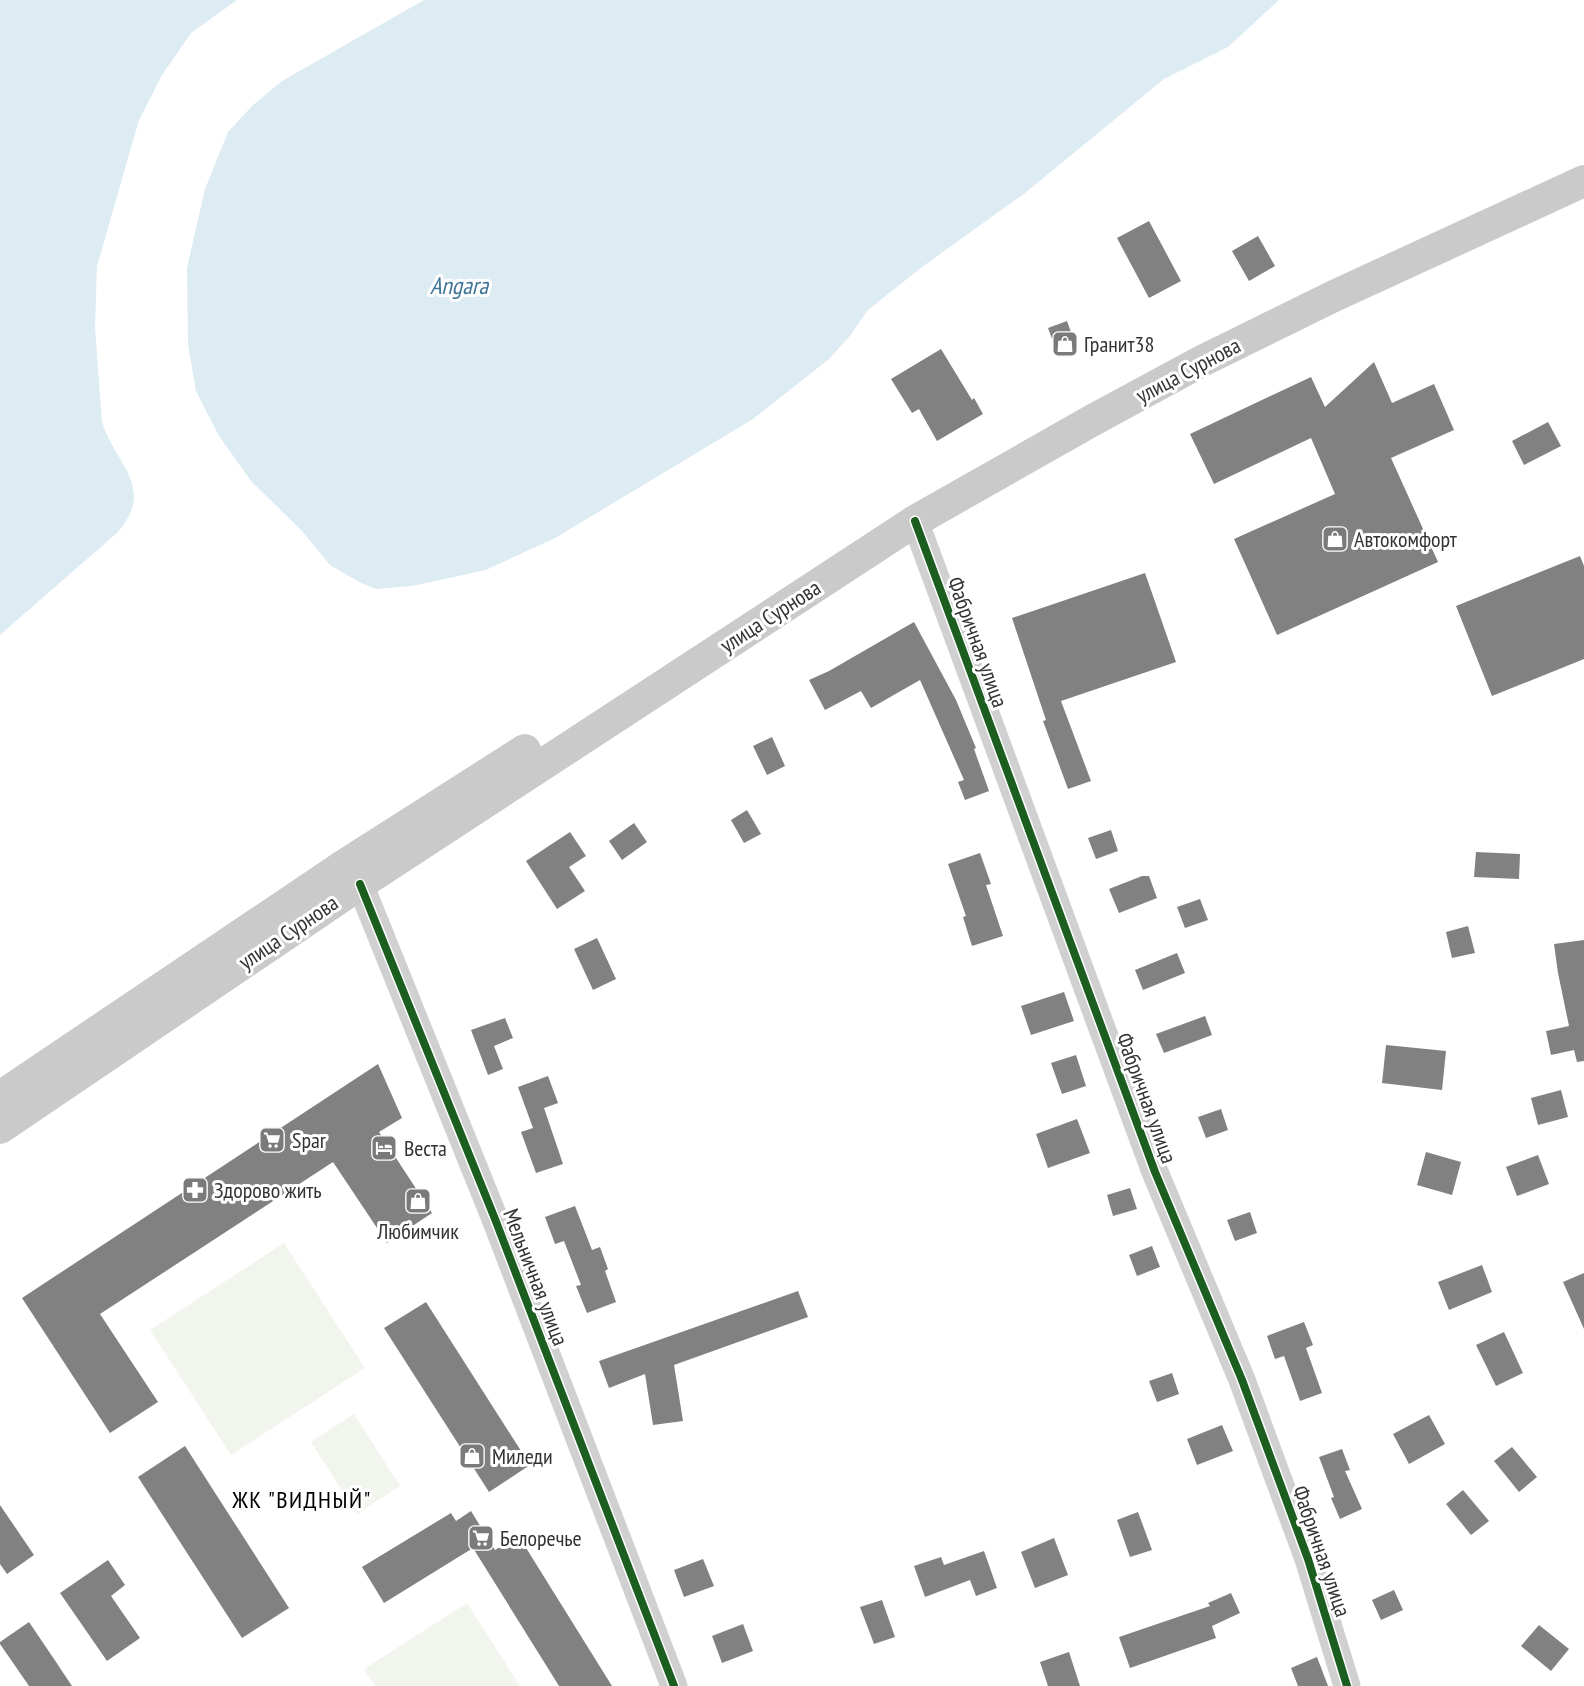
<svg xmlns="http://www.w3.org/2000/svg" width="1584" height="1686" font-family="'PT Sans Narrow',sans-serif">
<rect width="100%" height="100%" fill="#fff"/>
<g fill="#f1f5ed">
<path d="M284,1243l81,125 -134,87 -81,-125z"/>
<path d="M354,1414l46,72 -43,28 -46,-72z"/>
<path d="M467,1603l53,83h-145l-11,-17z"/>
</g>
<g fill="#ddebf3">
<path d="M0,0h237l-46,33 -29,42 -23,45 -42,146 -2,62 7,94c14,44 54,65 16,110l-118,103z"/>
<path d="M424,0h855l-51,47 -64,32 -139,114 -103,74 -54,43 -19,27 -20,22 -76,60 -198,119 -69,32 -74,16 -36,3 -15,-6 -31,-18 -29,-35 -50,-49 -32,-45 -23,-45 -8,-46 -1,-77 18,-79 23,-57 24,-26 30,-25z"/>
</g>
<g fill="#818181">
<path d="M1149,221l32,60 -32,17 -32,-60z"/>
<path d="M1258,236l17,30 -26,15 -17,-30z"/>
<path d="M1067,321l10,28 -19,6 -10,-27z"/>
<path d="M941,349l31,51 2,-2 9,16 -46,27 -18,-32 -7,4 -21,-34z"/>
<path d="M1374,362l18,41 42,-19 20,46 -63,28 47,104 -161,73 -43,-96 101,-45 -24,-56 -97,46 -24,-50 121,-57 14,30z"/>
<path d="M1548,422l13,24 -37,19 -12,-24z"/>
<path d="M1580,556l4,10v93l-92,37 -36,-90z"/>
<path d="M1145,573l31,89 -115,39 30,80 -23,8 -25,-68 3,-1 -34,-102z"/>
<path d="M914,622l42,78 20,48 -2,1 15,42 -24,9 -7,-18 6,-2 -44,-100 -49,28 -10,-17 -36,19 -16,-30 20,-9z"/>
<path d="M772,737l13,29 -18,9 -14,-29z"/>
<path d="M747,810l14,24 -17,9 -13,-23z"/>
<path d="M634,823l13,19 -25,18 -13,-19z"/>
<path d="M1111,830l7,21 -22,8 -8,-21z"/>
<path d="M570,832l16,24 -17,11 16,24 -28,18 -31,-48z"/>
<path d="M1476,852l44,2 -1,25 -45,-2z"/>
<path d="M980,853l11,31 -5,1 17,51 -31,10 -9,-29 3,-1 -18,-52z"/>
<path d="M1142,876h7l8,22 -38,15 -10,-24z"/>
<path d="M1200,899l8,21 -23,8 -8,-21z"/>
<path d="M1468,926l7,27 -23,5 -6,-26z"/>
<path d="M597,938l19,41 -23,11 -19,-41z"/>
<path d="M1584,940v121l-7,1 -3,-12 -23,5 -5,-24 23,-5 -11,-53 -4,-29z"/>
<path d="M1177,953l8,20 -42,17 -8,-20z"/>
<path d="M1064,992l10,29 -43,14 -10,-29z"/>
<path d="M1205,1016l7,19 -48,18 -8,-19z"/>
<path d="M505,1018l8,20 -19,8 9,23 -15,6 -17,-45z"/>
<path d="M1386,1045l60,6 -4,39 -60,-7z"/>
<path d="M1076,1055l10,31 -24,8 -11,-31z"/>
<path d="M378,1064l24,54 -23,14 53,81 -45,30 -54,-81 -233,152 58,88 -48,31 -88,-135z"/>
<path d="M548,1076l10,27 -14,5 19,56 -27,9 -15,-41 12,-4 -15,-41z"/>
<path d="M1561,1090l7,27 -30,8 -7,-27z"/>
<path d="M1221,1109l7,21 -22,8 -8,-21z"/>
<path d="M1077,1119l13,34 -42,15 -12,-34z"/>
<path d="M1426,1152l35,10 -9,33 -35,-10z"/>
<path d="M1538,1155l11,29 -32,12 -11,-29z"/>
<path d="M1130,1188l7,21 -24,7 -6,-21z"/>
<path d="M575,1206l17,44 8,-3 8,22 -3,2 11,31 -29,11 -11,-27 5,-1 -17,-44 -9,3 -10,-27z"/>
<path d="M1250,1212l7,21 -22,8 -8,-21z"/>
<path d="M1152,1246l8,21 -23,9 -8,-21z"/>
<path d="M1482,1265l10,27 -43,18 -11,-28z"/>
<path d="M1584,1273v56l-21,-47z"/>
<path d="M798,1291l10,26 -134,48 9,56 -30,4 -8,-51 -36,14 -10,-27z"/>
<path d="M426,1302l104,163 -41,27 -105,-164z"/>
<path d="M1304,1322l9,23 -7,3 16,45 -22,8 -16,-45 -9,3 -8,-23z"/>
<path d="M1504,1332l19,41 -27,13 -20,-41z"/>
<path d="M1172,1373l7,21 -22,8 -8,-21z"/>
<path d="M1429,1415l16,29 -36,20 -16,-30z"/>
<path d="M1222,1425l11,26 -36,14 -10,-26z"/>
<path d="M185,1446l104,162 -47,30 -104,-161z"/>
<path d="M1512,1447l25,30 -18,15 -25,-31z"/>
<path d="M1342,1449l8,21 -5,1 17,38 -22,10 -9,-21 3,-1 -15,-40z"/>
<path d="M1463,1490l26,31 -18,14 -25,-31z"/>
<path d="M0,1505l34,50 -27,19 -7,-10z"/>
<path d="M471,1511l24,39 23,-15 94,151h-53l-86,-138 -89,55 -22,-36 89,-54 5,8z"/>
<path d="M1138,1512l14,38 -22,7 -13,-37z"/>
<path d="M1054,1538l14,37 -33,13 -14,-36z"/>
<path d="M984,1551l13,37 -21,8 -6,-16 -45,17 -11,-31 27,-9 3,8z"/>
<path d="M703,1559l11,27 -30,11 -10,-27z"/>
<path d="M108,1560l17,25 -14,11 29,42 -33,23 -47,-68z"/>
<path d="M1394,1590l9,20 -22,10 -9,-20z"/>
<path d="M1231,1593l9,20 -28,13 4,12 -86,30 -11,-31 91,-31 -2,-3z"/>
<path d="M882,1600l13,37 -21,7 -14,-37z"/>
<path d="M29,1622l27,40 16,24h-43l-29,-42v-2z"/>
<path d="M743,1624l10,27 -31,12 -10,-27z"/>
<path d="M1539,1625l30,24 -18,22 -30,-25z"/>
<path d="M1069,1652l11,34h-32l-8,-24z"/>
<path d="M1317,1657l11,29h-30l-7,-18z"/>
</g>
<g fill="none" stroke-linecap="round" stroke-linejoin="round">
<g stroke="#d0d0d0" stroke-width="27">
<path d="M915,521l240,651 87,208 66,179 39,127"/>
<path d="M360,884l135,335 179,467"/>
</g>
<g stroke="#cacaca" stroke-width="32">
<path d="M0,1097l343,-231 182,-116"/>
<path d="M0,1128l360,-244 555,-363 178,-101 109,-59 132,-65 250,-115"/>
</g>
<g stroke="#fff" stroke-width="11">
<g id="cycleway">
<path d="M915,521l240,651 87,208 66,179 39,127"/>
<path d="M360,884l135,335 179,467"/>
</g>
</g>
<use href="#cycleway" stroke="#1b5e20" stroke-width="8"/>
</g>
<defs>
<g id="shop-square" transform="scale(1.35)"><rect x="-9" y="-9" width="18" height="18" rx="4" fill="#7a7a7a" stroke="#fff"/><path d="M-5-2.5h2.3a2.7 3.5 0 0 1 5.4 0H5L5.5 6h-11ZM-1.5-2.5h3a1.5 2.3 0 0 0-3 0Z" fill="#fff"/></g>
<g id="supermarket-square" transform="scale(1.35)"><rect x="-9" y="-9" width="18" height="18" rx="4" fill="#7a7a7a" stroke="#fff"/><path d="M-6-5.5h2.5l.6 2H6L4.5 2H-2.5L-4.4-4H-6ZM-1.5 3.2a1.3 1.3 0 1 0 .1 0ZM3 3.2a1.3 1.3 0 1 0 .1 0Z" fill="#fff"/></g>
<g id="hotel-square" transform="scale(1.35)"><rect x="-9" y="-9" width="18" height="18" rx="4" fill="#7a7a7a" stroke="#fff"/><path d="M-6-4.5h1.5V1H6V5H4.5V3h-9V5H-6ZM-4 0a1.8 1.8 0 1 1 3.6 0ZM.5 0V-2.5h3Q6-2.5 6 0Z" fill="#fff"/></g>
<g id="pharmacy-square" transform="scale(1.35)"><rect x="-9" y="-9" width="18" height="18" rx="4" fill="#7a7a7a" stroke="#fff"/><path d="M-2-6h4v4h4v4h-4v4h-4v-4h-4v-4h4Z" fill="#fff"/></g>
</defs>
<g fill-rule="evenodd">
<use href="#shop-square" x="1065" y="344"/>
<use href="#shop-square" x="1335" y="539"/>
<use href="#supermarket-square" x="272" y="1140"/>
<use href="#hotel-square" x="384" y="1148"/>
<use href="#pharmacy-square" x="195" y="1190"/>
<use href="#shop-square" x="418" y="1201"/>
<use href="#shop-square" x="472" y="1456"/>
<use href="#supermarket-square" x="481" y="1538"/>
</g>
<g text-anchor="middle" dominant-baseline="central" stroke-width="6" stroke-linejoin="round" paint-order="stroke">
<g font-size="22" fill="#333" stroke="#fff" text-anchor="start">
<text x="1084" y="344">Гранит38</text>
<text x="1354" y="539">Автокомфорт</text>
<text x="292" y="1140">Spar</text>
<text x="404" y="1148">Веста</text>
<text x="214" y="1190">Здорово жить</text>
<text x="418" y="1231" text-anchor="middle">Любимчик</text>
<text x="492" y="1456">Миледи</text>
<text x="500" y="1538">Белоречье</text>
</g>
<g font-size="22" fill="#333" stroke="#fff">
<text transform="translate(1188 370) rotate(-28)">улица Сурнова</text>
<text transform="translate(770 616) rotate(-33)">улица Сурнова</text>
<text transform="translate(978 642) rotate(70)">Фабричная улица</text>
<text transform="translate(288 932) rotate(-34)">улица Сурнова</text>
<text transform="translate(1147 1098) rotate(70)">Фабричная улица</text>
<text transform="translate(536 1277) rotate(69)">Мельничная улица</text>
<text transform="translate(1322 1551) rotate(71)">Фабричная улица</text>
</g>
<g font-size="24" font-style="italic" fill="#3f7597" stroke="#fff">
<text x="459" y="285">Angara</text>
</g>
<g font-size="24" letter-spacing="1.5" fill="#000" stroke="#fff">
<text x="302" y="1499">ЖК "ВИДНЫЙ"</text>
</g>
</g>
</svg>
